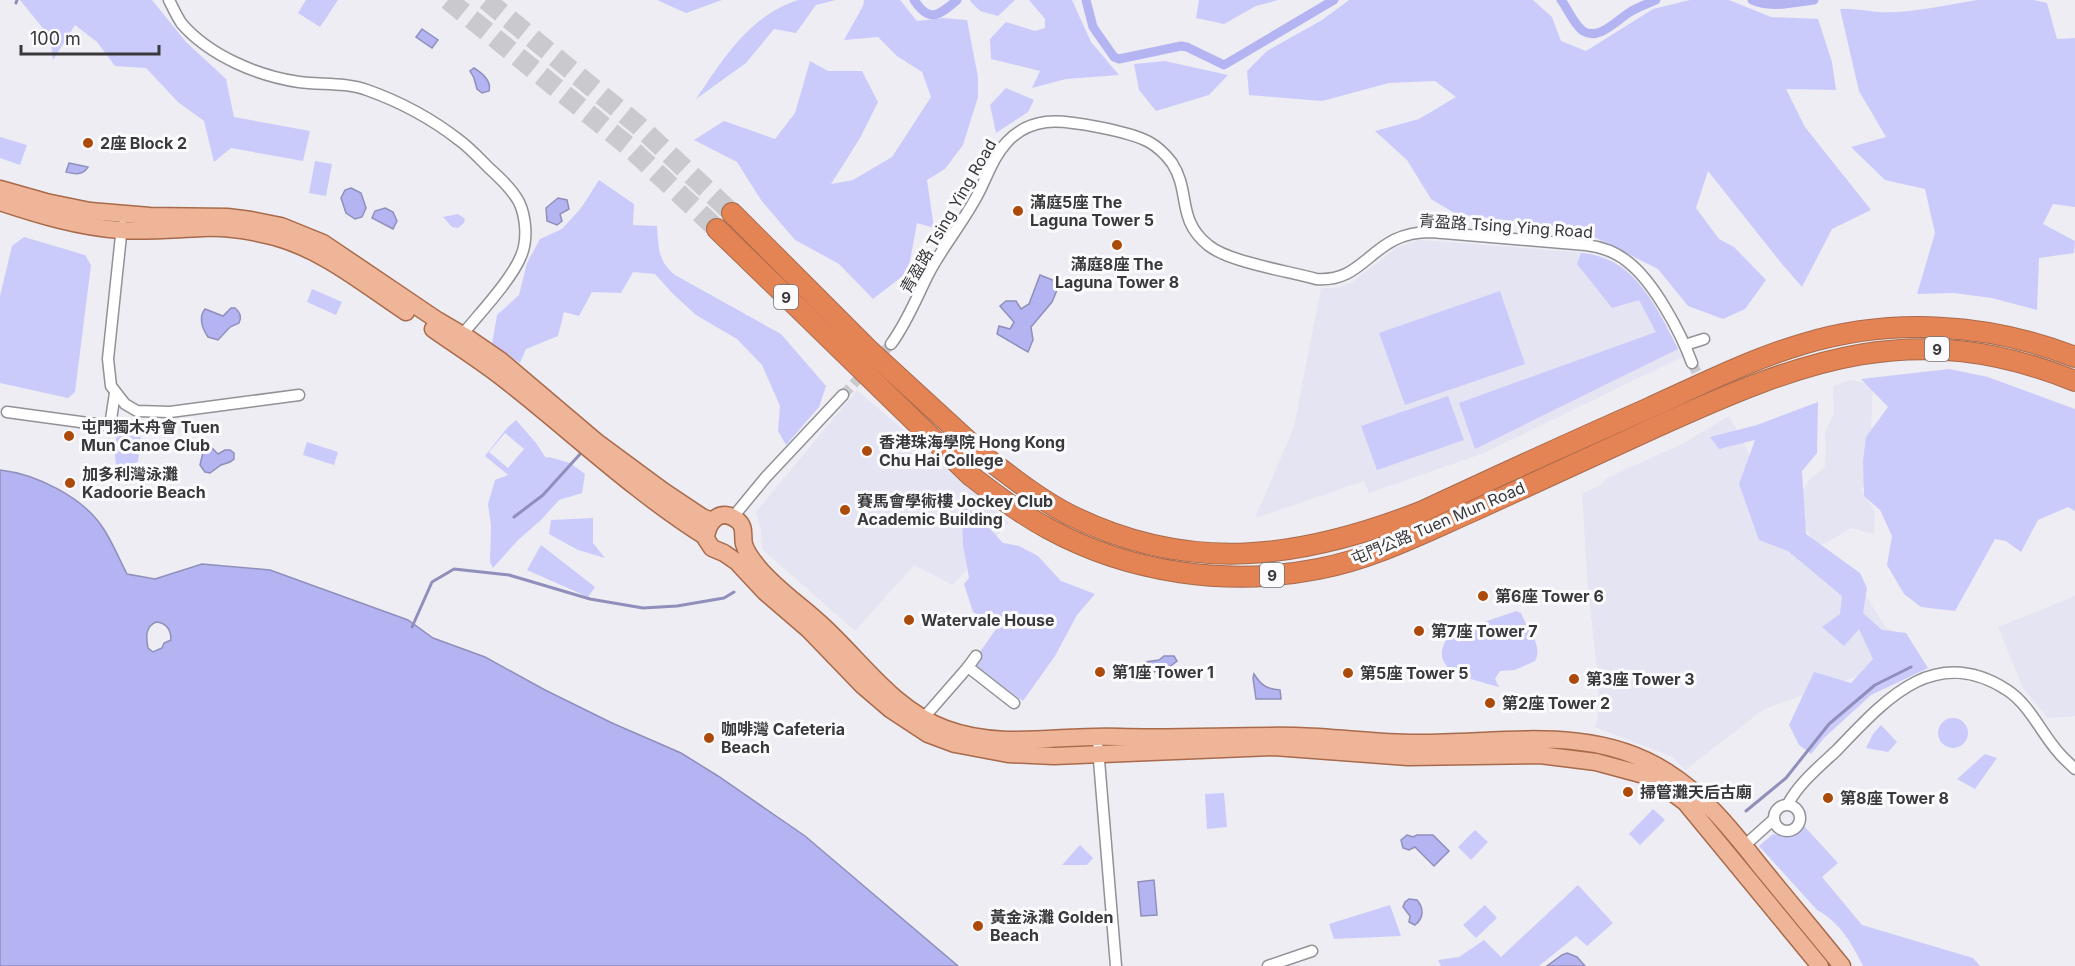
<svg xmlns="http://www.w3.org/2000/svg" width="2075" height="966" font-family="Inter,'Noto Sans TC',sans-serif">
<rect width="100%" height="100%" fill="#ededf3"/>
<g fill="#e4e4f2">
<path d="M1419,240l167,13 26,8 15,9 12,13 27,43 16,31 -198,96 -115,40 -5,-12 -109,37 39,-91 27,-139h15l15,-5 47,-36z"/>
<path d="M1851,380l22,5 -2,41 7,14 -2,29 -15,21 14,22 -1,22 -23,-6 -25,15 -10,2 -23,-37 16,-28 16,-13 1,-15 -1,-19 9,-20 -1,-27z"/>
<path d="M857,390l152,132 -56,63 -39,-20 -59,66 -93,-82 -1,-19 -5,-18z"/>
<path d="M1729,416l52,96 19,44 50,14 36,58 16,6 -44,42 -94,33 -79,61 -12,-13 -78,-30 3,-11v-38l-10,-90 -6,-95 18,-7 7,-8 77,-35z"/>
<path d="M2075,596v120l-27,2 -25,-30 -25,-61z"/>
</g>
<g fill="#cbcbfb" fill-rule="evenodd">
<path d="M20,0h132l34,42 40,37 8,38 76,14 -7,30 -72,-13 -17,14 -10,-41 -26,-19 -32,-34 -31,-2 -18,-24 -22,-17 -22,35 -3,-23z"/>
<path d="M306,0h32l-18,27 -22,-14z"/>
<path d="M657,0h65l-36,13z"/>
<path d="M798,0h38l-20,5 -20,28 -22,-4 -28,34 -50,36c27,-40 53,-83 102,-99z"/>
<path d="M864,0h36l17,21 26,-3 24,2 11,57v20l-15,48 -18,24 -18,11 7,48 -17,-5 -9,49 -35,27 -34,-35 -44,-24 -34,-40 -24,-38 -43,-22 30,-19 51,18 20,-26 15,-52 18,10h34l16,31 -18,36 -29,46 22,-4 39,-23 39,-60 -9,-25 -25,-16 -19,-19 -34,3 19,-34z"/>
<path d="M971,0h44l-17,16 -18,-5 -10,-10z"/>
<path d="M1029,0h43l19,42 28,33 -53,4 -34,9 8,-17 -49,-12 -1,-20 16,-17 29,9 10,-3v-9z"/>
<path d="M1199,0h79l-22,6 -32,18 -28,-6z"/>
<path d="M1349,0h184l19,17 9,24 25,10 67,-42 37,-9h39l42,17 47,2 14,43 4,28 -50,-1 19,38 66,83 -39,19 -30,58 -20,-23 -74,-93 -12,37 23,31 15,8 32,33 -21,29 -22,10 -35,-13 -30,-37 -80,-40 -122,-15 -25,-15 -24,-39 -32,-29 44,-12 37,-22 -21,-16 -46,2 -67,18 -73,-6 -2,-24 20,-20 55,-31z"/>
<path d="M1977,0h57l13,3 10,36 18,-1v169l-22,-3 -10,20 32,17 -1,12 -35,5 -2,52 -45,-12 -38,-5 -37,1 18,-61 -10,-44 -40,-9 -34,-33 35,-10 -27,-46 -19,-82c13,-1 25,2 38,3 29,2 70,-7 99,-12z"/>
<path d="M1165,61l63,14 -19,20 -53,16 -17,-21 -5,-26z"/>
<path d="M1006,88l28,12 -6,12 -32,21 -6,-28z"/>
<path d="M0,137l27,8 -7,20 -20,-7z"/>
<path d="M315,161l17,3 -6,32 -17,-3z"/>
<path d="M599,180l35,24 -1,21 24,1c2,22 0,34 18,49l106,59 45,52 -7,21 -33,38 -8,-14 2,-25 -18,-41 -25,-26 -41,-24 -24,-22 -17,-19 -22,-2 -12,21 -29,-1 -13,24 -15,-4 -6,24 -32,13 -6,14 -28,-19 5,-29 22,-20 8,-32 13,-24 22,-10 19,-21z"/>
<path d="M458,214l7,5 -1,4 -6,5 -6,-1 -9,-10z"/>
<path d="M24,237l61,18 6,10 -16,127 -7,6 -68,-15v-87l12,-50z"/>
<path d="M1581,253c52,3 76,54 97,96l-203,100 -16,-46 197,-71 -17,-32 -27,8 -35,-44z"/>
<path d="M312,289l30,13 -6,13 -29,-13z"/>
<path d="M1500,291l25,73 -120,41 -26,-72z"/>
<path d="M1949,369l39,8 87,32v102l-7,-4 -30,13 -17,32 -15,-11 -11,-2 -40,72 -34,-4 -17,-13 -17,-29 5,-29 -12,-26 -16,-14 -1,-35 3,-24 22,-30 -27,-28z"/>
<path d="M1448,396l16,44 -87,30 -16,-44z"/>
<path d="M1818,402l-1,51 -15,18 4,63 54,39 7,15 -4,25 19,17 24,3 22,35 -57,27 -47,43 -13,16 -12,-9 -10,-20 25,-53 37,11 22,-24 -14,-30 -15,17 -22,-19 18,-13 2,-18 -54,-45 -29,-11 -20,-56 16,-44 -36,9 -9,-12 47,-12z"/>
<path d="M120,419l22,7 -4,36 -12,4 -1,9 -8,-2 -3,-24z"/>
<path d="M516,420l20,23 10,15 3,-1 21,6 15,11 -3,19 -23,7 -18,20 -24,21 -24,27 -3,-6 1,-36 -3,-22 7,-24 13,-5 -23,-19 22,-28zM505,433l19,16 -16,19 -19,-16z"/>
<path d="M307,442l31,10 -4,13 -31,-10z"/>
<path d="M962,505l17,12 24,26 16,3 19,10 23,25 34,13 -18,21 -22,41 -32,45 -47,-34 3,-14 20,-28 -26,-13 -9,-28 5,-6 -6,-33z"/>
<path d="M593,518v25l12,15 -27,-8 -29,-16 2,-14z"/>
<path d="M541,545l54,42 -7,10 -61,-27z"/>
<path d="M1516,611l5,2c5,14 23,33 14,48l-20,9 -15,1 -5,8 4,8c-26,-8 -77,-15 -49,-53z"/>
<circle cx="1953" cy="733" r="15"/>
<path d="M1881,725l16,17 -9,10 -22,-4 7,-14z"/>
<path d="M1985,754l12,4 -22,31 -18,-10z"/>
<path d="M1224,793l3,34 -20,2 -2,-35z"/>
<path d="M1653,809l12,11 -25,25 -11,-11z"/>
<path d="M1804,826l34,37 -16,14 40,48 111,33 7,8h-117c-10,-21 -24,-45 -46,-56l-58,-64 14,-12c15,3 20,4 31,-8z"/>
<path d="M1475,830l13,12 -17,18 -13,-13z"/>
<path d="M1080,845l13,13 -6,7h-25z"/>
<path d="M1578,885l35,38 -26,23 -11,-10 -37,30h-98l-3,-6 21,-3 25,-17 17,17z"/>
<path d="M1390,905l11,31 -67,3 -5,-15z"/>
<path d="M1485,905l12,13 -21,20 -13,-13z"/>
</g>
<g fill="#b5b4f2" stroke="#908fbb" stroke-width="1.5" fill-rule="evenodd">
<path d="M422,29l16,11 -6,8 -16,-11z"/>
<path d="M474,68c8,5 18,13 15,23l-7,2 -5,-4 -3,-11 -4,-7z"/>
<path d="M69,163l19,4c-5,9 -13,7 -22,5z"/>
<path d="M351,188l10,5 5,15 -4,9 -7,2 -9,-6 -5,-15 4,-8z"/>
<path d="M558,198l9,2 2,9 -9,5 2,7 -5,4 -10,-4 -1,-13z"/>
<path d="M385,208l8,4 4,9 -4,8 -21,-11 3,-7z"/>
<path d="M1040,275l20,8 -8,19 -21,25 2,13 -5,12 -31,-18 2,-8 11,3 4,-7 -14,-16 6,-5h10l5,8 8,-5z"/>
<path d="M231,308h4c5,4 7,9 4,15l-9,4 -12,13 -10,-3c-6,-9 -10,-19 -3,-28l18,7z"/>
<path d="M206,448h6l6,6 7,-4h5l4,3v6l-4,3 -9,3 -11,8 -5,-1 -5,-7 3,-13z"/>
<path d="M0,470c36,4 83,27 103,58 10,15 16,31 24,46l28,5 47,-15 68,6 138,50 25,18 52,19 60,33 67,33 69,30 37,23 87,60 153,130h-958zM156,622c11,1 15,8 15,18l-7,3 -2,5 -9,4 -5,-4c-2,-11 -3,-21 8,-26z"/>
<path d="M1164,656h10l3,5 -13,10 -5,-1 -10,4 -6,-3 -1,-5 3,-4 14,-2z"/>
<path d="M1254,674c7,11 12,15 26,16l1,9h-25l-3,-21z"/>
<path d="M1407,835l6,2 4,-2h16l16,16 -15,15 -19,-19 -6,3 -6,-2 -2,-8z"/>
<path d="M1154,880l3,35 -16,1 -3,-34z"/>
<path d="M1409,899l8,1c7,8 7,18 -2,25l-6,-3 1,-6 -7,-9 2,-5z"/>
<path d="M1567,953l10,4 8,9h-38l15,-11z"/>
</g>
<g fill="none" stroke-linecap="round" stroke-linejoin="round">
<g stroke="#908fbb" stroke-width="3">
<path d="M16,3l1,-3"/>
<path d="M514,517l29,-22 38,-42"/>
<path d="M412,627l20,-45 22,-13 55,6 81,24 53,9 34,-2 47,-8 10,-6"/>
<path d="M1746,811l40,-33 43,-54 46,-39 36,-18"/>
</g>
<g stroke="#b5b4f2" stroke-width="9">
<path d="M914,0c16,24 25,15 43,0"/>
<path d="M1086,0l7,27 21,30 5,2 62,-13 6,1 37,18 110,-65"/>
<path d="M1561,0c7,9 13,25 22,31 16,10 34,-11 47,-19 8,-5 17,-8 26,-12"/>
<path d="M1752,0c19,9 43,2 62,0"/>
</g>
<g stroke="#c9c9ce" stroke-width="10" stroke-dasharray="10 5" stroke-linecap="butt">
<path d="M1692,363l12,24"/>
<path d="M843,395l48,-51"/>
</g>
<g stroke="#c9c9ce" stroke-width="20" stroke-dasharray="20 10" stroke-linecap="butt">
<path d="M448,0l180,146 89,83"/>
<path d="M486,0l153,126 93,87"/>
</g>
<g stroke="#919197" stroke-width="13">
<g id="minor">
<path d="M169,0c4,8 8,17 13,24 28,32 76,52 117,58 22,3 46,0 68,8 31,11 65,29 92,50 11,8 20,18 30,28 11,10 23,21 30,34 7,15 9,38 2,54 -10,25 -45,61 -63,84"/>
<path d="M122,226l-14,133 3,27 14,18 12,7 33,1 129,-17"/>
<path d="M891,344c17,-23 26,-48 39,-73 14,-26 34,-50 48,-77 9,-17 15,-37 29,-52 10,-11 24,-18 39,-20 21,-3 85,10 103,20 9,5 17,13 23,21 19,29 4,56 36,82 20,17 80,26 108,34 38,3 49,-24 78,-39 12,-6 24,-8 37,-8l155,13c16,2 30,7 42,17 26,20 53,71 64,101"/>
<path d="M1685,345l19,-6"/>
<path d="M7,412l103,14 5,-33"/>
<path d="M733,517l33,-40 77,-82"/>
<path d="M968,667l8,-11"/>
<path d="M920,722l48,-55 46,36"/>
<path d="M1098,748l18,218"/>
<path d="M1788,804c11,-21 32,-38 49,-54 48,-50 97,-107 170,-60 23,15 34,43 52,63 5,6 11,11 16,16"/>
<circle cx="1787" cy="818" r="13"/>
<path d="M1744,846l29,-26"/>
<path d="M1268,966l44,-15"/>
</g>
</g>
<g stroke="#a86a4b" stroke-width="19">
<g id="primary">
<path d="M0,189l46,13 44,9 60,5 77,1 24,3 30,6 42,17 114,77 34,20 29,20 98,83 65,48 39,26 10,4"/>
<path d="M0,202c39,13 79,25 120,28 28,2 55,-1 83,-2 24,-1 49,3 72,9 48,13 90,48 131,75"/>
<path d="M433,329c24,17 48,32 71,50 68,53 129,112 202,158"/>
<path d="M1820,966l-135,-164 -19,-14 -22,-13 -48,-13 -56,-7 -132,2 -134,-10 -220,9 -46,-2 -53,-10 -27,-10 -38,-25 -28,-24 -54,-56 -43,-37 -28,-30 -13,-9 -12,-5 -6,-9c1,-17 14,-32 31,-19 9,7 5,15 7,24 2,8 9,17 14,23 19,23 44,39 65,59 39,36 71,84 123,103 57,21 116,5 174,8 58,2 117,-2 175,-1 41,1 81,7 121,7 84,1 176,-20 251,29 40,25 69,64 98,100 26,32 52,63 77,94"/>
</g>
</g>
<g stroke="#a86a4b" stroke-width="22">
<g id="motorway">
<path d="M732,213l136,136 121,111c25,19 50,39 79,54 121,61 233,45 355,-3 75,-35 149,-69 224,-102 51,-23 102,-49 156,-65 89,-27 186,-21 272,13"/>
<path d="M717,229l254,247c25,19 50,38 78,53 81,44 179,58 269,40 54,-10 105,-36 155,-58 61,-28 122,-56 183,-84 148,-67 258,-111 419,-46"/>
</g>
</g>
<use href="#minor" stroke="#fff" stroke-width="10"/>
<use href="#primary" stroke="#efb598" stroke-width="16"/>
<use href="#motorway" stroke="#e48454" stroke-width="20"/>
</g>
<g fill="#ac4a0a" stroke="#fbfbfe" stroke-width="2">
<circle cx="88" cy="143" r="6"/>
<circle cx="1018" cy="211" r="6"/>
<circle cx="1117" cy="245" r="6"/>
<circle cx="69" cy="436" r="6"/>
<circle cx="867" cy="451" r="6"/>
<circle cx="70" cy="483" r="6"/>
<circle cx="845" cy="510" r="6"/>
<circle cx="1483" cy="596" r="6"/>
<circle cx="909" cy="620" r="6"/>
<circle cx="1419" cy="631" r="6"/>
<circle cx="1100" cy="672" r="6"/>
<circle cx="1348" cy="673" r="6"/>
<circle cx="1574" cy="679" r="6"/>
<circle cx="1490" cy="703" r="6"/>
<circle cx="709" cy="738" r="6"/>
<circle cx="1628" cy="792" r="6"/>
<circle cx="1828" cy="798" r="6"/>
<circle cx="978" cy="926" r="6"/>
</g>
<g text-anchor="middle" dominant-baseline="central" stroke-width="6" stroke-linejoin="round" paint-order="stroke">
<g fill="#fbfbfe" stroke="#737376" stroke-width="1.5">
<rect x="774" y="285" width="24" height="24" rx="4.5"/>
<rect x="1925" y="337" width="24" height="24" rx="4.5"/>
<rect x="1260" y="563" width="24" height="24" rx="4.5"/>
</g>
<g font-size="15" font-weight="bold" fill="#39393b">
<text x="786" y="297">9</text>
<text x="1937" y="349">9</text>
<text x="1272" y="575">9</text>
</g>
<g font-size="16" font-weight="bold" fill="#39393b" stroke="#fbfbfe" text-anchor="start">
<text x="100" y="143">2座 Block 2</text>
<text x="1030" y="202">滿庭5座 The<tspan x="1030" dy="18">Laguna Tower 5</tspan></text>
<text x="1117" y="264" text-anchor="middle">滿庭8座 The<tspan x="1117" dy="18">Laguna Tower 8</tspan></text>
<text x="81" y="427">屯門獨木舟會 Tuen<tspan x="81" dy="18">Mun Canoe Club</tspan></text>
<text x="879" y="442">香港珠海學院 Hong Kong<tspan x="879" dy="18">Chu Hai College</tspan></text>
<text x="82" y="474">加多利灣泳灘<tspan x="82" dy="18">Kadoorie Beach</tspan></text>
<text x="857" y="501">賽馬會學術樓 Jockey Club<tspan x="857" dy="18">Academic Building</tspan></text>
<text x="1495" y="596">第6座 Tower 6</text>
<text x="921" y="620">Watervale House</text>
<text x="1431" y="631">第7座 Tower 7</text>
<text x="1112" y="672">第1座 Tower 1</text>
<text x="1360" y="673">第5座 Tower 5</text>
<text x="1586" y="679">第3座 Tower 3</text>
<text x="1502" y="703">第2座 Tower 2</text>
<text x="721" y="729">咖啡灣 Cafeteria<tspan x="721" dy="18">Beach</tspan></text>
<text x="1640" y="792">掃管灘天后古廟</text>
<text x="1840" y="798">第8座 Tower 8</text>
<text x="990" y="917">黃金泳灘 Golden<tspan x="990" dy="18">Beach</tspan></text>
</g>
<g font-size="16" fill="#39393b" stroke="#fbfbfe">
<text transform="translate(948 216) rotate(-60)">青盈路 Tsing Ying Road</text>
<text transform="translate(1506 226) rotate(4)">青盈路 Tsing Ying Road</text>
<text transform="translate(1438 523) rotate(-23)">屯門公路 Tuen Mun Road</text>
</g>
</g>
<path d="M21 45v9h138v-9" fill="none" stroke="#39393b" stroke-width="3"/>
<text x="30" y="45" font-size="18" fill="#39393b" stroke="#fbfbfe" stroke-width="4.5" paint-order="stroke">100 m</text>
</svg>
